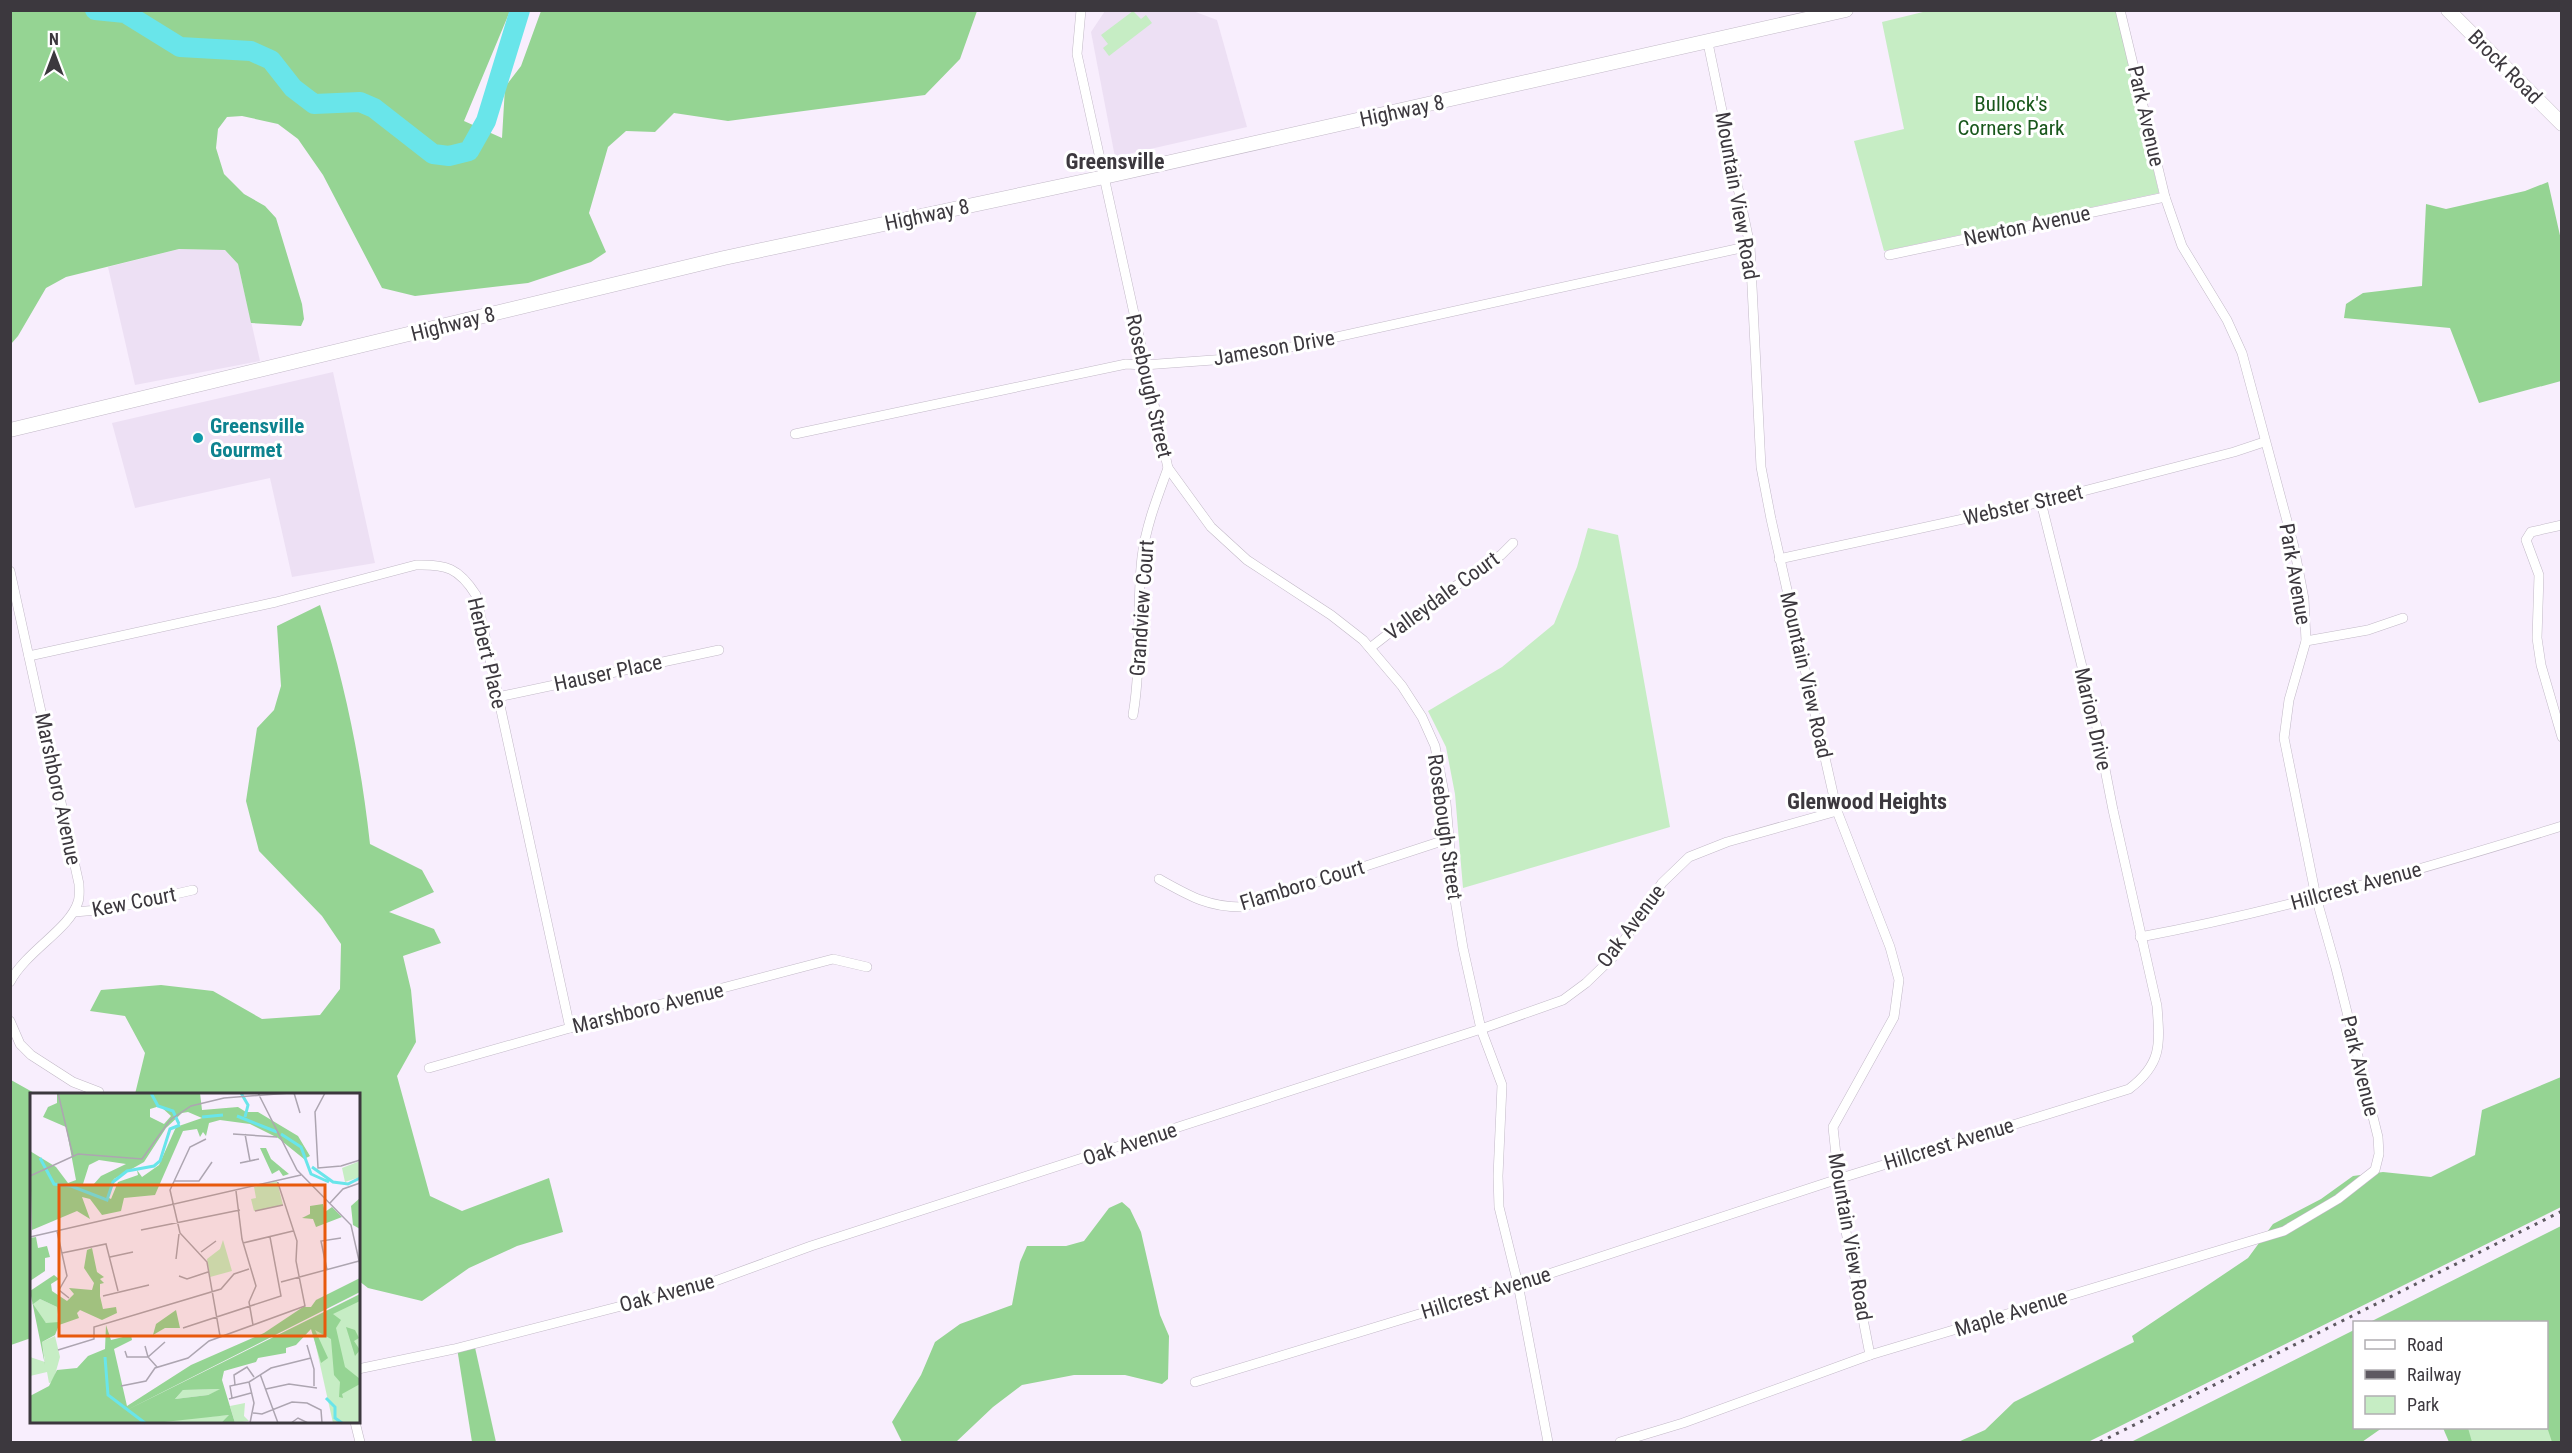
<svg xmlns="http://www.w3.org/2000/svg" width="2572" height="1453" font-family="'Roboto Condensed',sans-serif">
<rect width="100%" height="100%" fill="#f8eefd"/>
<g fill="#ede0f4">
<path d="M1105,11h88l24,9 30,107 -132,30 -24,-125z"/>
<path d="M179,249l46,1 13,14 22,97 -125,24 -27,-118z"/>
<path d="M333,372l42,191 -83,14 -22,-99 -135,30 -23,-85z"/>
</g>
<g fill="#c6edc4">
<path d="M1133,11l8,8 5,-4 6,8 -43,33 -6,-8 5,-4 -7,-9z"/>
<path d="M1927,11h189l43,182 -275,58 -30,-110 50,-12 -22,-107z"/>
<path d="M1588,528l30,7 52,292 -207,61 -8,-94 -9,-47 -18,-36 74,-44 52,-43 23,-57z"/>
<path d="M2561,1275v167h-103l-3,-14h91v-106z"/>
</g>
<g fill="#95d493">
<path d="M11,10l499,1 -46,110 38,17 3,-51 16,-21 20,-55h436l-17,48 -35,36 -197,26 -54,-8 -19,19 -29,-1 -18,16 -19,66 17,39 -15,10 -63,21 -113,13 -33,-8 -59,-113 -25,-36 -20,-15 -36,-8 -15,1 -9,12 -2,19 8,26 20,20 21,12 11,12 26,86 2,15 -3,7 -50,-3 -13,-59 -13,-14 -46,-1 -113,28 -20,11 -28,48 -7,8z"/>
<path d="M2548,182l13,58v141l-82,22 -29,-75 -106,-10 2,-14 17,-11 59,-7 4,-82 20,5 79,-18z"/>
<path d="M320,605c25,78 41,157 50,239l52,26 12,22 -45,20 45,17 7,14 -38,13 8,34 5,52 -19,34 33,120 32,15 87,-33 14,54 -46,14 -48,22 -47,33 -54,-13 -9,-7 -1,-187h-223l10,-41 -20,-37 -35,-5 11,-21 60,-5 52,6 49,28 58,-4 20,-26 1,-45 -19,-28 -63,-65 -13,-50 11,-73 17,-18 7,-24 -4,-60z"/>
<path d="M2561,1077v130l-473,235h-130l27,-12 29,-28 120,-60 -2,-6 116,-78 25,-34 48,-25 32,-23 30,-4 48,5 44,-22 7,-45z"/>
<path d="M11,1080l25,14h-4l-1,244 -20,7z"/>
<path d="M1122,1202l8,7 11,23 19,83 9,21 -1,43 -6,5 -37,-9h-51l-52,10 -29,22 -37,35h-54l-10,-20 29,-47 14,-33 25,-18 52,-19 8,-43 7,-16h39l18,-5 25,-33z"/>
<path d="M2561,1226l1,216h-10l-6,-18v-102h-176z"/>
<path d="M2354,1330v98h28l-20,14h-231z"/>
<path d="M474,1343l22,99h-24l-15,-94z"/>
<path d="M2443,1428h25l4,14h-23z"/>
</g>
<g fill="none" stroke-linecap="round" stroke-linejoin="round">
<path stroke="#69e5ea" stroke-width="20" d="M95,10l30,3 55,34 71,4 20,9 22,28 21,16 46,-2 14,6 59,46 16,2 20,-5 17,-30 34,-111"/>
<g stroke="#c2b9c7" stroke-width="10">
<g id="minor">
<path d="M1081,10l-4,44 91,414 43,59 36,33 84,55 32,25 39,46 20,31 13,29 11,57 7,84 10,61 18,81 21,56 -4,91 1,31 19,77 30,158"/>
<path d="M1708,43l42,203 11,221 10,52 66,292 53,136 9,33 -5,37 -61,110 9,84 28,144"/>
<path d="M1889,255l276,-58"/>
<path d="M795,434l331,-70 18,1 97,-7 509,-112"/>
<path d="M2562,525l-31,7 -5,8 13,35 -2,63 4,27 21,72"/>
<path d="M1779,559l262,-57 193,-50 30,-10"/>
<path d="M10,571l69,313c0,5 1,13 -1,18 -8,27 -52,49 -68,80"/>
<path d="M2306,641l62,-11 35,-12"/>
<path d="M1370,648l36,-28 95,-65 12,-12"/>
<path d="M29,656l247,-54 140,-37c30,-1 43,3 60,30l94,433"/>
<path d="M498,697l221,-47"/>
<path d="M1133,715c9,-53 3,-106 9,-158 4,-31 15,-59 26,-89"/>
<path d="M1159,879c29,16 48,28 82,28l207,-68"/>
<path d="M74,912l36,-3 83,-19"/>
<path d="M2140,937c143,-27 283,-68 422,-111"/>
<path d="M10,1021l10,23 11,11 42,27 26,10"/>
<path d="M429,1068l141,-40 263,-69 34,8"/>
<path d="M358,1369l96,-20 253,-65 104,-38 670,-217 82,-29 23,-17 27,-26 49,-74 27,-26 38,-15 110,-31"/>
<path d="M1195,1382l323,-98 320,-105 291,-90c33,-25 31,-44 28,-83l-44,-196 -17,-87 -55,-221"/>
<path d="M355,1422l5,20"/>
<path d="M1620,1442l63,-19 187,-68 414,-124 54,-32 37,-29 4,-16 -1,-17 -42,-169 -20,-71 -32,-159 5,-38 17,-59 -2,-42 -10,-52 -52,-194 -15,-33 -45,-74 -17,-49 -45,-187"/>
</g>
</g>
<g stroke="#c2b9c7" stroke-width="15">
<g id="primary">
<path d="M2448,10l114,114"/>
<path d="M10,430l714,-172 380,-81 742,-167"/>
</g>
</g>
<use href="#minor" stroke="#fff" stroke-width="9"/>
<use href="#primary" stroke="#fff" stroke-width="14"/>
<path stroke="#5e5961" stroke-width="3" stroke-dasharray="3 6" stroke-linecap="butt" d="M2100,1442l462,-231"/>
</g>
<circle fill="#0f9aa8" stroke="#fff" stroke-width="2" cx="198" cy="438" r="6"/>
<g text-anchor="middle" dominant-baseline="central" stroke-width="6" stroke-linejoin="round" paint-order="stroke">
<g font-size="21" fill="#3c383e" stroke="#fff">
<text transform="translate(2505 67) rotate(45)">Brock Road</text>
<text transform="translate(1402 111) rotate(-12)">Highway 8</text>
<text transform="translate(2146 116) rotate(77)">Park Avenue</text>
<text transform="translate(1737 196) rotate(80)">Mountain View Road</text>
<text transform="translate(927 215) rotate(-12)">Highway 8</text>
<text transform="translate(2027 226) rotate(-12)">Newton Avenue</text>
<text transform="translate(453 324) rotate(-14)">Highway 8</text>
<text transform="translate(1274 348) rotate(-10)">Jameson Drive</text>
<text transform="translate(1149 386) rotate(77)">Rosebough Street</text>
<text transform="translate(2023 505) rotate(-13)">Webster Street</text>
<text transform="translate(2295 574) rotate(80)">Park Avenue</text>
<text transform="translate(1442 596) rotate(-36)">Valleydale Court</text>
<text transform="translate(1142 608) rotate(-86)">Grandview Court</text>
<text transform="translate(487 653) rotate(77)">Herbert Place</text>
<text transform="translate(608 673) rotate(-12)">Hauser Place</text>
<text transform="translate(1806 675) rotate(77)">Mountain View Road</text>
<text transform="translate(2093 719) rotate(77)">Marion Drive</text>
<text transform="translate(58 789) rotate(78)">Marshboro Avenue</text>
<text transform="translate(1445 827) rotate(82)">Rosebough Street</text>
<text transform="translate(1302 885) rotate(-17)">Flamboro Court</text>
<text transform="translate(2356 886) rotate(-15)">Hillcrest Avenue</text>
<text transform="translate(134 902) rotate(-11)">Kew Court</text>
<text transform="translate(1631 926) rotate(-53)">Oak Avenue</text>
<text transform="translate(648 1008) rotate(-14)">Marshboro Avenue</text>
<text transform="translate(2360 1066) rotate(76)">Park Avenue</text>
<text transform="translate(1130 1144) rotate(-18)">Oak Avenue</text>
<text transform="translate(1949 1144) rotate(-17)">Hillcrest Avenue</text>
<text transform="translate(1850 1237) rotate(80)">Mountain View Road</text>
<text transform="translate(667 1293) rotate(-15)">Oak Avenue</text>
<text transform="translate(1486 1293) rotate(-17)">Hillcrest Avenue</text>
<text transform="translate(2011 1313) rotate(-17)">Maple Avenue</text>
</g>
<g font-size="21" fill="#18571b" stroke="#fff">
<text x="2011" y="104">Bullock's<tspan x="2011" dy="24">Corners Park</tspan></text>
</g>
<g font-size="21" font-weight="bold" fill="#0d838f" stroke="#fff" text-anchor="start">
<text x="210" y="426">Greensville<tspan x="210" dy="24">Gourmet</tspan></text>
</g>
<g font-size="22" font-weight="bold" fill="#3c383e" stroke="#fff">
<text x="1115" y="161">Greensville</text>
<text x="1867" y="801">Glenwood Heights</text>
</g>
</g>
<g transform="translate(30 1093)">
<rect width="330" height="330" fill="#f8eefd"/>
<path d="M330,68v16l-15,5 -3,-14zM247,88l6,24 -29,6 -3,-12 5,-1 -2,-11zM193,147l9,31 -22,6 -3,-18 13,-10zM10,206l17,8 1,16h-12l-6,-7 -8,-13zM330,206v124h-27l-22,-99zM25,243l5,21 -7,25 -4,1 -2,-11 -17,4v-19l15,5 -3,-20zM191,296l-13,6 -33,4 8,-9zM215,310l-1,13 5,5 -14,2 -5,-17zM200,322l-8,7 -83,1 12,-2z" fill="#c6edc4"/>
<path d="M27,0h143l2,17 36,-3 8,5h12l40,24 12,20 -6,3 -26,-21 -28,-14 -30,-4 -11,3 -3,13 -3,-4 -3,5 -3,-8 -14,2 -28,64 -31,3 -3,13 -19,4 -12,-16 -8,-2 8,22 -13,-8 -45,19 -2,-79 26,16 12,16 8,-3 -10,-53 -23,-10 5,-10 9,-4zM130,13l11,10 -7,8 -14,-7v-8zM158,19l14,6 -26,9 -17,38 -17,12 -5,-7 1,5 -20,7 -7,17 -4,-2 7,-18 30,-17 22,-34 16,-15zM69,67l27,4 -25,12 -8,9 -10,-1 6,-19zM230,55h6l5,11 18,15 -6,2 -4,-6 -7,4zM330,105v31l-7,-4 -2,-19zM293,111l2,8 7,-5 10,10 -26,10 -3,-8 -11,-1 8,-4v-8zM6,144l2,11 9,-2 3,11 -5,1v13l-15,10v-43zM62,155l5,24 7,5 -4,2 4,4 -4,1v12l3,13 13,-2 1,6 -15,7 -22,-10 -3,3 2,5 -20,7 -4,10 -13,7 3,23 -15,-74 24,-16 5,4 -8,5 1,7 15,10 7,-7 -5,-6 23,2 2,-7 -10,-15 3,-18zM10,206l17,8 2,15 -13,1 -13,-19zM330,185v14l-233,118 233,-116v7l-27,13 8,6 -5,8 9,39 15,12v5l-18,10 1,4 -4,-1 1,-15 -6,-7 -3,-36 -16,-9 13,28 -7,5 -10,-34 -15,16 -10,3v5l-28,5 -2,4 -32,9 -2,9 13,43h-39l26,-1 7,-7 -74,8h-125v-27l19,-10 8,-16 20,-2 11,-12 17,-7 1,-24 5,15 20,-5 1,5 -18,9 13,57 64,-41 73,-32 39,-26h8l5,-7zM190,296l-12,6 -33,4 8,-9zM146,217l4,18h-15l-12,7 3,-11zM316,234l9,3 4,8 -5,3 6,9 -5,6z" fill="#95d493" fill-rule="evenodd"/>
<path fill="none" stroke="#69e5ea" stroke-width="3" d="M121,0l7,13 15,5 6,13M211,0l7,12 -3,12M207,23l40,16M172,24l21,-2M251,41l20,13 10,27 18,8M10,65l14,26 17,2 36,14 6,-18 14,-11 27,-5 6,-5 10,-32 10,-4M282,74l21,15 15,2 12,-6M75,264l3,38 37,28M296,305l9,9v11l7,5"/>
<path fill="none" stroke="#ada5b1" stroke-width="1.5" d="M28,0l15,63M228,0l39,77 54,55 9,40M264,0l6,20M295,0l-10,19 3,56 23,-2 19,-6M203,41l44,3M215,41l5,27M176,46l-16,8 -20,43 10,43 27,29 13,74M210,70l19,-4M0,83l48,-22 64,5 28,-39 21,-14 33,-8 66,-5M144,88h25l13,-19M206,98l6,48 14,47 -7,16 4,23M300,110l13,-14 17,-6M225,118l28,-6M111,137l99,-20M27,138l10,45 -8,14 10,8M0,144l271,-62M213,150l50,-12M171,159l15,-11M32,160l44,-9 12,47M80,164l23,-5M146,166l3,-25M297,177l-6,-29 20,-3M149,183l8,3 21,-7M251,189l78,-21M73,203l46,-11M153,235l98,-32 -11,-59M277,252l7,24v17M115,253l3,11 9,10M28,257l36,-11v-12l127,-38 13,-15 15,-5M95,258l2,6h21l17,-15M230,281l18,49M219,289l22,-14 40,-10M219,289l5,21 -4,20M205,292l-1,-10 13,-8 7,10M91,293l25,-5 9,-13 33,-10 21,-17 96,-35 -9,-45 1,-20 -20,-61M236,296l23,-5 28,4M202,305l-2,-12 19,-4M199,306l22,-6M223,320l9,1 30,-12 15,1 14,7 1,13M261,330l7,-5 10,5"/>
<path fill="#e8590c" fill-opacity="0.15" stroke="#e8590c" stroke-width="3" d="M29,92h266v151h-266z"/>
<rect width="330" height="330" fill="none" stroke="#3c383e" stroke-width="3"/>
</g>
<rect width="2572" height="1453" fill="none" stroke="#3c383e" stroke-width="24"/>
<rect x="2353" y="1321" width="195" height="108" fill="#ffffff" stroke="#b1afb2" stroke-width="1.5"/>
<rect x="2365" y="1340" width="30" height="9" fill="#ffffff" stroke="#b1afb2" stroke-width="1.5"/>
<text x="2407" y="1351" font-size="18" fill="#3c383e">Road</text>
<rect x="2365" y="1370" width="30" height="9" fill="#5e5961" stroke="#b1afb2" stroke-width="1.5"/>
<text x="2407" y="1381" font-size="18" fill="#3c383e">Railway</text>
<rect x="2365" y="1396" width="30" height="18" fill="#c6edc4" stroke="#b1afb2" stroke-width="1.5"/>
<text x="2407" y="1411" font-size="18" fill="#3c383e">Park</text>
<g transform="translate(54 54)" stroke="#ffffff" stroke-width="4.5" paint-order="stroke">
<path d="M0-4.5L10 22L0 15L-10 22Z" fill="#3c383e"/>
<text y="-9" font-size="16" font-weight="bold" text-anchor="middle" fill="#3c383e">N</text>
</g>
</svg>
